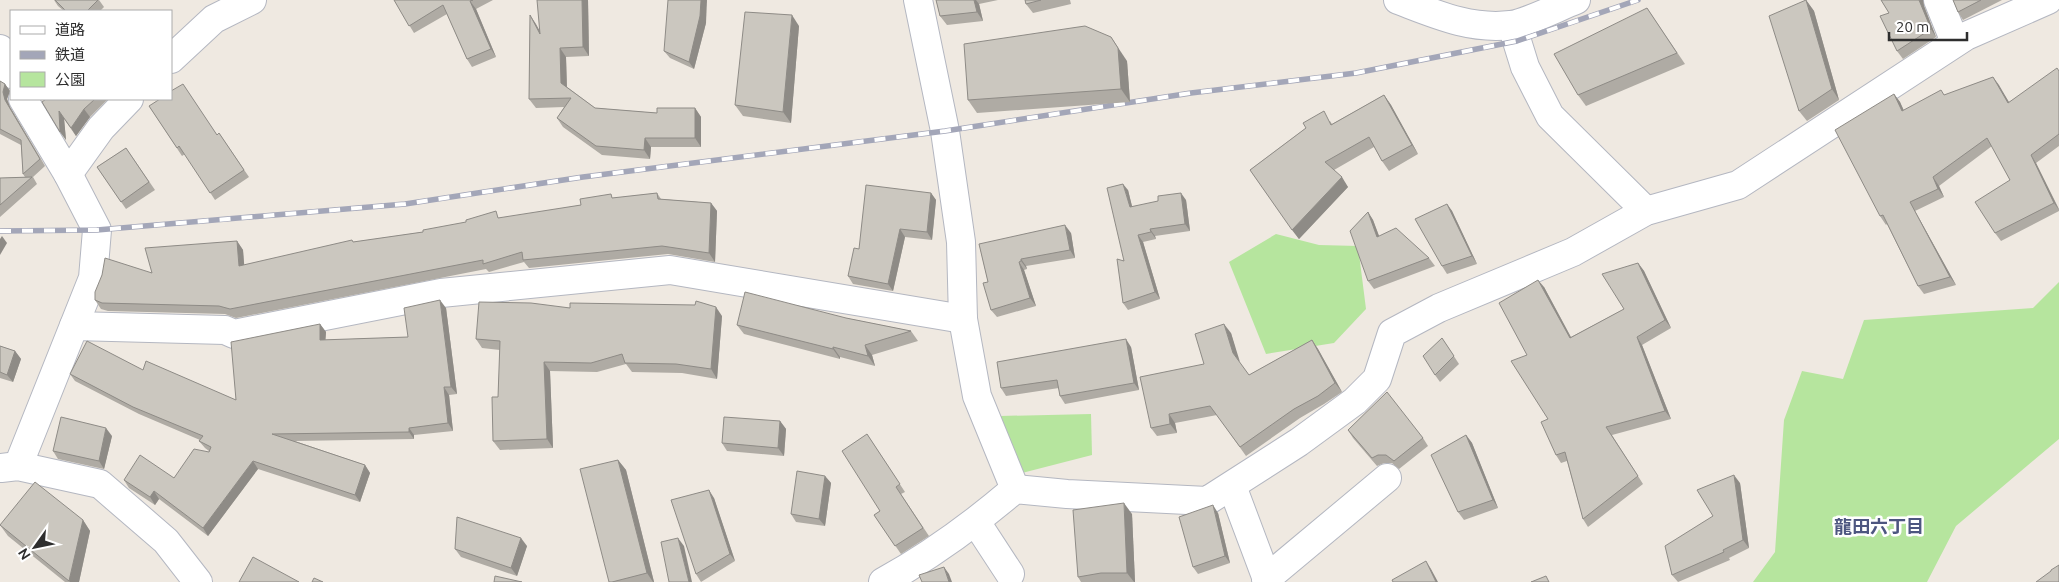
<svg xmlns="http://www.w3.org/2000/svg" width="2059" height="582" font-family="Ubuntu,'Noto Sans JP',sans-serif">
<rect width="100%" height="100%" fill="#efe9e1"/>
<g fill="#b6e59e">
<path d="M1276,234l43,11 39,1 8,63 -32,34 -68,11 -37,-92z"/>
<path d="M2059,282v157l-103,87 -29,56h-174l22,-30 9,-132 18,-49 41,8 21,-59 169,-12z"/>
<path d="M1091,414l1,41 -70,18 -22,-57z"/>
</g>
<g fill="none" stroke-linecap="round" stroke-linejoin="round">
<g stroke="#b4b7c1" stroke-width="30">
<g id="minor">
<path d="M918,0l27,131 16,111 2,77 14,77 38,93"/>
<path d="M1398,0c37,14 72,30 113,25 16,-2 49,-19 65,-25"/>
<path d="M1938,0l17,42"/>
<path d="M1512,25l13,42 25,49 96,95"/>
<path d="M0,49l11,25"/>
<path d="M171,59l43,-40 38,-19"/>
<path d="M68,174l33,-46 28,-29"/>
<path d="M74,326l151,4 9,4 207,-41 229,-23 293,49"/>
<path d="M18,466l75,-188 4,-48 -29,-56 -45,-75"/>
<path d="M1,468l17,-2 82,18 66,57 32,41"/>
<path d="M1232,486l36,96"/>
<path d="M976,522l34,52"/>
<path d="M1266,579l121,-101"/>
<path d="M883,582c47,-26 91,-58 132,-93l52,5 140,7 92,-59 56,-41 22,-22 15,-46 47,-25 134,-56 73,-41 92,-26 228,-149 82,-36"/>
</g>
</g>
<use href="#minor" stroke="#fff" stroke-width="28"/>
<g stroke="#a3a6b8" stroke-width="5.5">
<path id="rail" d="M0,231l97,-1 308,-26 178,-27 362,-46 246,-38 165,-20 161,-32 121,-41"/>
</g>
<use href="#rail" stroke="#fff" stroke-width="4" stroke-dasharray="11" stroke-linecap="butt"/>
</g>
<g fill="#afaba4">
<path d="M54,0h45l5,7 -4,4h-36l-6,-5z"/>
<path d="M394,0h99l-17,9 20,48 -24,10 -5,-8 -20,-45 -33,19z"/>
<path d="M588,0l1,56 -23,1 1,30 28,21 62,5 38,-5 6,9v30h-50l-1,12 -48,-4 -39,-28 -6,-9 7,-11 -28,1 -7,-9 1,-84 9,15z"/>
<path d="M936,0h62l-19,4 4,17 -36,4 -7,-9z"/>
<path d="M1025,0h45l1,4 -38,9 -7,-9z"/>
<path d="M1806,0l8,11 25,89 -32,21 -8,-10z"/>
<path d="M1881,0h42l1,6 12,31 -33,22 -6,-8 -8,-38z"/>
<path d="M1953,0h49l-39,20 -5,-8z"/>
<path d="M1647,8l38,56 -99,42 -8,-11z"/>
<path d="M706,23l-12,46 -24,-11 -6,-7z"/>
<path d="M799,26l-8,97 -48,-7 -8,-11z"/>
<path d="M1127,61l3,41 -153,11 -9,-13z"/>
<path d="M2059,71v75l-23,17 23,46v2l-58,30 -6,-8 15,-53 -18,-34 -53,40 5,11 -29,14 41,74 -32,9 -6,-8 -31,-62 -1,1 -6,-9 14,-122 6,8 4,9 89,-34 16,25z"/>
<path d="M0,81l5,3 5,7 -3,8 3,8 35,59 -12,11 4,7 -37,33v-39l25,-1 -2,-3 -2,-29 -21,-11z"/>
<path d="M1384,95l7,10 27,49 -29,17 -7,-10 -8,-14 -40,23 14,17 -49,52 -49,-69 56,-42 24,-7 2,3z"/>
<path d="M46,99h62l-18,18 -14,19 -12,-17 2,21z"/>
<path d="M149,106l68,29 2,-2 30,44 -34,23 -30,-46 -3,2z"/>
<path d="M126,148l29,42 -29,19 -29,-42z"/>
<path d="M1128,190l4,17 54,-7 4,31 -35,5 1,3 -13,3 17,57 -32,11 -5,-7 1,-42z"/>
<path d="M657,193l4,6 50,4 6,8 -2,51 -47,-8 -139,14 -5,-6 -35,10 -3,-3 -250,49 -11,-4 -117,-3 -7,-2 -6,-9 7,-25 50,-2 85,-32 6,9 1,15 110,-23 69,-10 158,-27 33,-7z"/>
<path d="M931,193l5,7 -4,40 -27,-3 -12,54 -40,-7 -5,-8 11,-27z"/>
<path d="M1447,204l5,7 25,53 -30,10 -5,-8z"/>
<path d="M1368,212l5,8 6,16 50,22 6,8 -61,23 -6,-8z"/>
<path d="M1071,233l4,25 -49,8 1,3 -3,1 12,36 -39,11 -6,-7 -3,-28 -9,-38z"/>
<path d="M1638,263l6,8 27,57 -29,17 29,74 -59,16 31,49 -55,43 -5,-8 -16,-58 -6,2 -5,-8 -8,-36 -21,-64 17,-68 27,50 53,-28z"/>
<path d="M446,308l11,86 -8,1 4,36 -39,4v4l-119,2 70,24 5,8 -10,29 -102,-33 -50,67 -49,-37 -4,6 -26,-17 -5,-8 50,-2 35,-26v-1l-4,-3 -6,-7 1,-1 -61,-26 -64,-33 -5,-7 166,26 84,-76 6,8 -1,8 83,-3z"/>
<path d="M570,308l152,8 -5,63 -35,-6 -50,-1 -6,-8 -29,8 -47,-1 3,77 -53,2 -7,-9 5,-44 2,-47 -18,-2 -6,-9z"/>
<path d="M846,318l65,13 7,10 -46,14 3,11 -35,-9v2l-96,-25 -7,-9z"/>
<path d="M1231,333l8,29 10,13 63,-35 6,9 24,43 -18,12 -24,14 -54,38 -29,-41 -42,8 2,10 -20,3 -6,-8z"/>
<path d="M1442,338l17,26 -19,18 -5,-7z"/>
<path d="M0,346l15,5 6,8 -8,23 -13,-4z"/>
<path d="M1131,347l8,43 -74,14 -5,-8 -1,-8 -53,8 -5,-8z"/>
<path d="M780,421l6,8 -2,27 -57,-5 -5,-8z"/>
<path d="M1348,430l75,8 5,8 -29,23 -7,-6h-8l-7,3 -24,-28z"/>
<path d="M867,434l38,58 -4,2 28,42 -28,18 -27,-39 6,-4z"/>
<path d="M1466,435l6,8 26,65 -34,12 -6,-8z"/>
<path d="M112,436l-8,33 -46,-10 -5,-8z"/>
<path d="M618,460l8,10 28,112h-45z"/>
<path d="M825,476l6,7 -6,43 -29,-4 -5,-8z"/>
<path d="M1740,483l9,65 -20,10 1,2 -52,22 -6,-7 41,-59z"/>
<path d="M714,498l21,63 -34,21 -5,-8z"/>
<path d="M1218,513l12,50 -32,11 -5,-7z"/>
<path d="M1132,514l3,68h-54l-3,-5z"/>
<path d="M83,520l7,11 -11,51h-14l-57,-46 -8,-11z"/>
<path d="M527,546l-10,30 -56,-19 -6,-8z"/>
</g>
<g fill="#8e8b86">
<path d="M582,0h6l1,56 -6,-9z"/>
<path d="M701,0h6l-1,23 -12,46 -5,-7z"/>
<path d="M974,0h2l3,4 4,17 -6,-9z"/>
<path d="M1806,0l8,11 25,89 -7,-11z"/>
<path d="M1919,0h4l1,6 12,31 -5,-8z"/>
<path d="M470,1l6,8 20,48 -5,-8z"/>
<path d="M530,15l6,9 10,19 -6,-9z"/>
<path d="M792,15l7,11 -8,97 -8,-11z"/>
<path d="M1111,37l16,24 3,41 -9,-13z"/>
<path d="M560,48l6,9 1,35 -6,-9z"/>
<path d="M1993,77l6,8 15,26 -6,-8z"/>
<path d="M5,84l5,7 -3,8 3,8 35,59 -40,-66 -2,-8z"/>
<path d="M1894,94l6,8 8,18 -6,-9z"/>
<path d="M1384,95l7,10 27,49 -6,-9z"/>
<path d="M695,108l6,9v30l-6,-9z"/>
<path d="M84,109l6,8 -14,19 -5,-8z"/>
<path d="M59,111l5,7 2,22 -6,-8z"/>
<path d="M645,138l6,9 -1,12 -6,-9z"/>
<path d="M2031,155l5,8 23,47 -5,-7z"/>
<path d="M1342,177l6,10 -49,52 -7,-9z"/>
<path d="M1933,177l6,9 5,11 -6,-8z"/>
<path d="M1123,184l5,6 6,24 -4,-7z"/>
<path d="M931,193l5,7 -4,40 -5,-8z"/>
<path d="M1181,193l5,7 4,31 -5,-7z"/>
<path d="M1910,202l5,9 41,74 -6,-8z"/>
<path d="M711,203l6,8 -2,51 -6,-9z"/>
<path d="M1447,204l5,7 25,53 -5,-8z"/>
<path d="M1368,212l5,8 9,24 -5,-7z"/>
<path d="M1065,225l6,8 4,25 -5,-8z"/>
<path d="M900,229l5,8 -12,54 -5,-7z"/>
<path d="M1150,229l5,7 1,3 -5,-7z"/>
<path d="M1138,235l5,7 17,57 -5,-7z"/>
<path d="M2,236l5,7 -7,12v-16z"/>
<path d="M237,241l6,9 2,25 -6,-9z"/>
<path d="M1021,259l5,7 1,3 -6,-8z"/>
<path d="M1019,262l5,8 12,36 -6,-8z"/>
<path d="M1638,263l6,8 27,57 -6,-8z"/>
<path d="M1538,280l6,7 31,58 -5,-7z"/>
<path d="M440,300l6,8 11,86 -6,-7z"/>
<path d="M716,307l6,9 -5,63 -6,-10z"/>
<path d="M320,324l6,8 -1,16 -5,-8z"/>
<path d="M1224,324l7,9 9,29 -7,-9z"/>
<path d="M1637,337l5,8 29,74 -6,-8z"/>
<path d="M1126,339l5,8 8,43 -5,-7z"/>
<path d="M1312,340l6,9 24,43 -7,-9z"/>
<path d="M865,345l7,10 3,11 -7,-10z"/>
<path d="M833,347l7,10v2l-7,-10z"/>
<path d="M15,351l6,8 -8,23 -6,-7z"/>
<path d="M544,362l6,9 3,77 -6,-9z"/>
<path d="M444,387l5,8 4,36 -5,-8z"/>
<path d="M1169,414l6,9 2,10 -7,-9z"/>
<path d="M780,421l6,8 -2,27 -6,-8z"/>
<path d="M106,428l6,8 -8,33 -5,-8z"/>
<path d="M409,428l5,7v4l-5,-7z"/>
<path d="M1466,435l6,8 26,65 -5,-8z"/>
<path d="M618,460l8,10 28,112h-1l-6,-9z"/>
<path d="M253,461l5,8 -50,67 -5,-8z"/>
<path d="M365,465l5,8 -10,29 -5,-7z"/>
<path d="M1734,475l6,8 9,65 -6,-8z"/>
<path d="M825,476l6,7 -6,43 -6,-7z"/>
<path d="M709,490l5,8 21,63 -5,-7z"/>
<path d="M154,491l5,8 -4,6 -5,-8z"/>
<path d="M1124,503l8,11 3,68h-1l-7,-9z"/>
<path d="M1213,505l5,8 12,50 -5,-7z"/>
<path d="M83,520l7,11 -11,51h-9l-1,-1z"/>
<path d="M521,538l6,8 -10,30 -6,-8z"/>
<path d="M678,538l6,8 8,36h-3z"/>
<path d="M1426,561l5,8 7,13h-2z"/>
<path d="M944,567l5,7 3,8h-3z"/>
</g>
<g fill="#cbc7bf" stroke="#8e8b86">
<path d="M55,0h43l-11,11h-21z"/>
<path d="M394,0h79l-3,1 21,48 -24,10 -24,-54 -34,21z"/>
<path d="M537,0h45l1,47 -23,1 1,35 34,25 62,5v-5h38v30h-50l-1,12 -48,-4 -39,-28 14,-20 -42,1 1,-84 10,19z"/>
<path d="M668,0h33l-1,16 -11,46 -25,-11z"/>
<path d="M936,0h38l3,12 -37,4z"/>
<path d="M1025,0h16l-15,4z"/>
<path d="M1806,0l26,89 -33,22 -30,-95z"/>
<path d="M1881,0h38l12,29 -34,22 -17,-35 9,-3z"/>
<path d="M1953,0h28l-23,12z"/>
<path d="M1647,8l30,45 -99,42 -24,-41z"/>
<path d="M745,12l47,3 -9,97 -48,-7z"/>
<path d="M1085,26l26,11 7,11 3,41 -153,11 -4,-56z"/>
<path d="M2057,68l2,3v63l-28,21 23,48 -59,30 -20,-31 35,-22 -23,-42 -54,39 5,12 -28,13 40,75 -32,9 -35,-71 -3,1 -45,-86 59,-36 8,17 39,-21 3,5 49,-18 15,26z"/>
<path d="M0,81l5,3 -2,8 2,8 35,59 -17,15 -2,-34 -21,-11z"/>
<path d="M183,84l34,51 2,-2 25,37 -34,23 -31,-47 -2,2 -28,-42 11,-7h11v-8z"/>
<path d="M1384,95l28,50 -30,16 -13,-24 -44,25 17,15 -50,53 -42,-60 56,-42 -3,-5 21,-12 7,14z"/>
<path d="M46,99h49l-11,10 -13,19 -12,-17 1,21 -18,-30z"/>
<path d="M126,148l23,34 -28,20 -24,-35z"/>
<path d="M32,177l-32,28v-27z"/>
<path d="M1123,184l7,23 28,-6v-5l23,-3 4,31 -35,5 1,3 -13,3 17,57 -32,11 -6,-44 7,2 -17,-73z"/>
<path d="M866,185l65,8 -4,39 -27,-3 -12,55 -40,-8 6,-28 5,1z"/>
<path d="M657,193l1,6 53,4 -2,50 -47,-7 -139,14 -1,-8 -39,12v-4l-253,49 -11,-3 -117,-3 -7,-3v-8l7,-17 3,-17 47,15 -7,-25 92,-7 2,25 113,-26 1,2 70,-10v-2l43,-8v-2l30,-9 2,7 83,-13 -1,-6 31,-5 1,4z"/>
<path d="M1447,204l25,52 -30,10 -27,-47z"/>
<path d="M1368,212l9,25 19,-9 33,30 -61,23 -18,-50z"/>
<path d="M1065,225l5,25 -49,9v2l-2,1 11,36 -39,12 -8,-27 5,-1 -9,-38z"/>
<path d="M1638,263l27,57 -28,17 28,74 -59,16 32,49 -55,43 -18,-67 -9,3 -15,-33 7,-3 -37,-58 16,-6 -28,-52 39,-23 32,58 54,-29 -22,-35z"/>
<path d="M745,292l101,26 65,13 -46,14 3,11 -35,-9v2l-96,-24z"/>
<path d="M440,300l11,87h-7l4,36 -39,5v4l-137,2 93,31 -10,30 -102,-34 -50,67 -49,-37 -4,6 -26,-17 16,-25 34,23 20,-29 15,3 2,-5 -12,-6 4,-5 -70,-29 -63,-33 17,-33 56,29 3,-9 90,39 -5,-58 89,-18v16l88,-3 -4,-29z"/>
<path d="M696,301l20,6 -5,62 -35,-5 -51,-1 -3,-9 -31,9 -47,-1 3,77 -54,2 -1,-44h6l2,-56 -24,-2 3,-37 52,1 39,5v-5l125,2z"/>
<path d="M1224,324l9,29 16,22 63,-35 23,43 -17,13 -24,13 -54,38 -30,-41 -41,8 1,10 -19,4 -11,-51 64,-13 -9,-30z"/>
<path d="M1442,338l12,18 -19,19 -12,-19z"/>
<path d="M1126,339l8,44 -74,13 -3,-16 -56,8 -4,-26z"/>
<path d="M0,346l15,5 -8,24 -7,-3z"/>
<path d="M1387,392l36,46 -29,23 -8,-6h-8l-6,3 -24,-28z"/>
<path d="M61,417l45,11 -7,33 -46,-10z"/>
<path d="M724,417l56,4 -2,27 -56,-5z"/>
<path d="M867,434l33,50 -4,3 27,41 -28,18 -21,-31 6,-4 -38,-60z"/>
<path d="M1466,435l27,65 -35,12 -27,-57z"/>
<path d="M618,460l29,113 -35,9h-3l-29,-113z"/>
<path d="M797,471l28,5 -6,43 -28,-5z"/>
<path d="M1734,475l9,65 -20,10 1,2 -52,23 -7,-29 48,-30 -16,-26z"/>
<path d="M35,482l48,38 -14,61 -69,-56z"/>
<path d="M709,490l21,64 -34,20 -25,-74z"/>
<path d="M1124,503l3,70h-26l-23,4 -5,-67z"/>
<path d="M1213,505l12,51 -32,11 -14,-50z"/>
<path d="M457,517l64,21 -10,30 -56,-19z"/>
<path d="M678,538l11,44h-20l-8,-40z"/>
<path d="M253,557l46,25h-60z"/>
<path d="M1426,561l10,21h-43l-1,-2z"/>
<path d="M2059,565v17h-23l15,-11v-1z"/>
<path d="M944,567l5,15h-27l-3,-7z"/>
<path d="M495,576l27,6h-28z"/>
<path d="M1546,576l3,6h-18z"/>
<path d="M314,578l9,4h-11z"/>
</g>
<g text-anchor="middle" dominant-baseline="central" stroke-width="5" stroke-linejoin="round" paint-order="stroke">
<g font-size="18" font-weight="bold" fill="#4d5680" stroke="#fff">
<text x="1879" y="526">龍田六丁目</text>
</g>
</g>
<rect x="10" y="10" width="162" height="90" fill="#ffffff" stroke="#ababab"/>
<rect x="20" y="26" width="25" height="8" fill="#ffffff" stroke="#ababab"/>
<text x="55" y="35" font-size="15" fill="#2e2e2e">道路</text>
<rect x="20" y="51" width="25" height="8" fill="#a3a6b8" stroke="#ababab"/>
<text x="55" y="60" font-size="15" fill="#2e2e2e">鉄道</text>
<rect x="20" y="72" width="25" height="15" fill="#b6e59e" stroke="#ababab"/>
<text x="55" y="85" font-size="15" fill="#2e2e2e">公園</text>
<g transform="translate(35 547) rotate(237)" stroke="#ffffff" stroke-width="4" paint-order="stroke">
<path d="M0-4L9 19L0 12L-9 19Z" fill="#2e2e2e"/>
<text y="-8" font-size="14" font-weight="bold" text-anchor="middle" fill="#2e2e2e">N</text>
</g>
<path d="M1889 32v8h78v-8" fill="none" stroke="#2e2e2e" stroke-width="2.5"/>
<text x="1896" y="32" font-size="15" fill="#2e2e2e" stroke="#ffffff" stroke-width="4" paint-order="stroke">20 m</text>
</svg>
